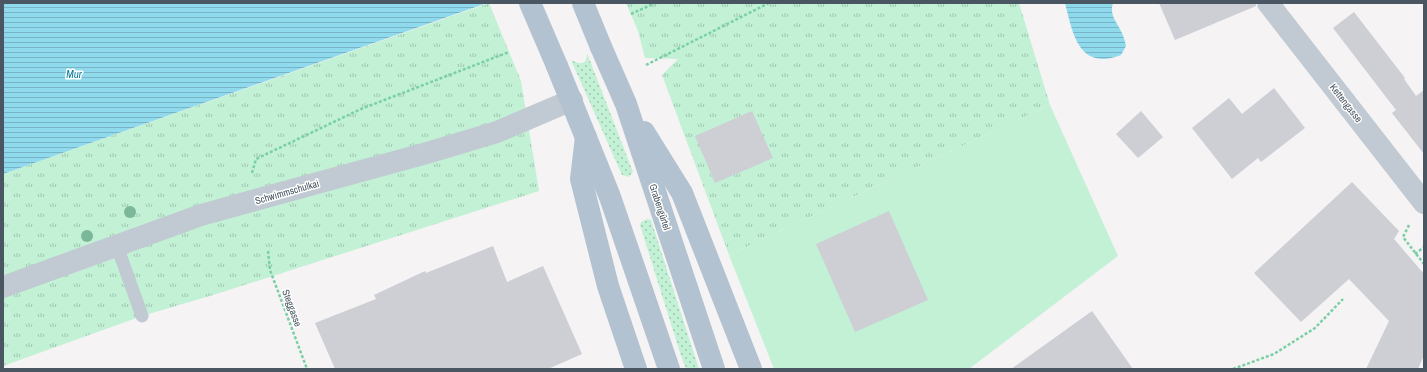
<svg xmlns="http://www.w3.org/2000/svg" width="1427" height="372" font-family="'Archivo Narrow',sans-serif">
<defs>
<pattern id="grass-dots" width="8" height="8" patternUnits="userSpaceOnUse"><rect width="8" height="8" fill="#c3f1d5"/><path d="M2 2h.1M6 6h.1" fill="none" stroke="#a0c6b0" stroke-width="1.8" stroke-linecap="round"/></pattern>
<pattern id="park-tufts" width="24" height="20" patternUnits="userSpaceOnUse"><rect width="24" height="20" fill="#c3f1d5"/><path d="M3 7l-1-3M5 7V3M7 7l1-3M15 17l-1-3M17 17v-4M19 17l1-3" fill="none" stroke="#a0c6b0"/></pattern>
<pattern id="water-rules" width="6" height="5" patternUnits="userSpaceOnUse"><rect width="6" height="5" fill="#90daee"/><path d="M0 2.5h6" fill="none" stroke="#78b4c4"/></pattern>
</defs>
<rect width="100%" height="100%" fill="#f5f3f3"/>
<g fill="url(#grass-dots)">
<path d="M587,53l46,119 -4,5 -7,-2 -51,-115c9,5 17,5 16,-7z"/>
<path d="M647,219l4,1 48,149h-13l-5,-13 -41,-131 1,-3z"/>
</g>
<g fill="url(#park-tufts)">
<path d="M489,3l32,78 18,110 -326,104 -71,21 -139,50v-192z"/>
<path d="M626,3h393l31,102 -321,150 -67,-180 16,-16 -33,-1 -7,-27z"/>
</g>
<path fill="#c3f1d5" d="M1050,105l68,151 -149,113h-195l-45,-114z"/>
<g fill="url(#water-rules)">
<path d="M3,3h484l-484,171z"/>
<path d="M1065,3h48c-4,12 4,19 9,30 2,4 3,9 4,13l-5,9c-42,16 -48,-20 -56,-52z"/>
</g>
<g fill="#cdcfd5">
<path d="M1159,3h97v3l-81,34z"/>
<path d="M1354,12l51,66 -1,1 12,17 8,-6v64l-32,-41 4,-3 -63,-82z"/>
<path d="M1274,88l31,40 -44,34 -3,-4 -26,21 -40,-51 37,-30 13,16z"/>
<path d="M752,111l21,47 -58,25 -20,-47z"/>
<path d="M1141,111l22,26 -25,21 -22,-24z"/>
<path d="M1352,182l47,49 -5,8 30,35v81l-6,14h-52l23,-48 -40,-42 -48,43 -47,-49z"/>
<path d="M889,211l39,89 -73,32 -39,-88z"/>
<path d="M493,246l14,36 36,-16 39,88 -34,15h-213l-20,-46 61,-24 -2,-4 51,-24 1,2z"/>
<path d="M1092,311l41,58h-122z"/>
</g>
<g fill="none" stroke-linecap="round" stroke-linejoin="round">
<g stroke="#7ad0a6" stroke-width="2.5" stroke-dasharray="3 2" stroke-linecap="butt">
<path d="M631,14l24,-11"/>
<path d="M646,65l123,-62"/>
<path d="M252,173l4,-14 105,-50 148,-57"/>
<path d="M1409,225l-6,12 21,27"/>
<path d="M268,251l2,19 37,99"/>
<path d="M1415,254l9,-7"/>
<path d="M1233,369l41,-15 41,-26 28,-29"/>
</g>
<path stroke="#c1cad2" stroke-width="13" d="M117,246l25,70"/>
<g stroke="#c1cad2" stroke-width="22">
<path d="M1268,3l156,200"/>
<path d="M3,287l198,-72 226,-62 70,-21 75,-32"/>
</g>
<g stroke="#b3c2d1" stroke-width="22">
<path d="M601,47l25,57 88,265"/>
<path d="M557,66l53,131 59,172"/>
<path d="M644,132l38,61 69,176"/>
<path d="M586,137l-5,42 27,107 28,83"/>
</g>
<g stroke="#b3c2d1" stroke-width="22">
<path d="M530,3l27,63"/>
<path d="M583,3l18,44"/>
</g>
</g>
<g fill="#7bb799">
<circle cx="130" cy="212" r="6"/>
<circle cx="87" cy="236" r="6"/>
</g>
<g text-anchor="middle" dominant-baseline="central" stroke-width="3" stroke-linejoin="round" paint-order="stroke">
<g font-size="10" fill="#4a5661" stroke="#fff">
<text transform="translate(1346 103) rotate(52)">Kettengasse</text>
<text transform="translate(287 192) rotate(-16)">Schwimmschulkai</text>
<text transform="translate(660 207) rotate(72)">Grabengürtel</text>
<text transform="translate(292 308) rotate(70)">Steggasse</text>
</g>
<g font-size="11" font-style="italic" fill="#0c7c9b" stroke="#fff">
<text x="74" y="74">Mur</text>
</g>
</g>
<rect width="1427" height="372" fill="none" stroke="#4a5661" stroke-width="8"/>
</svg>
